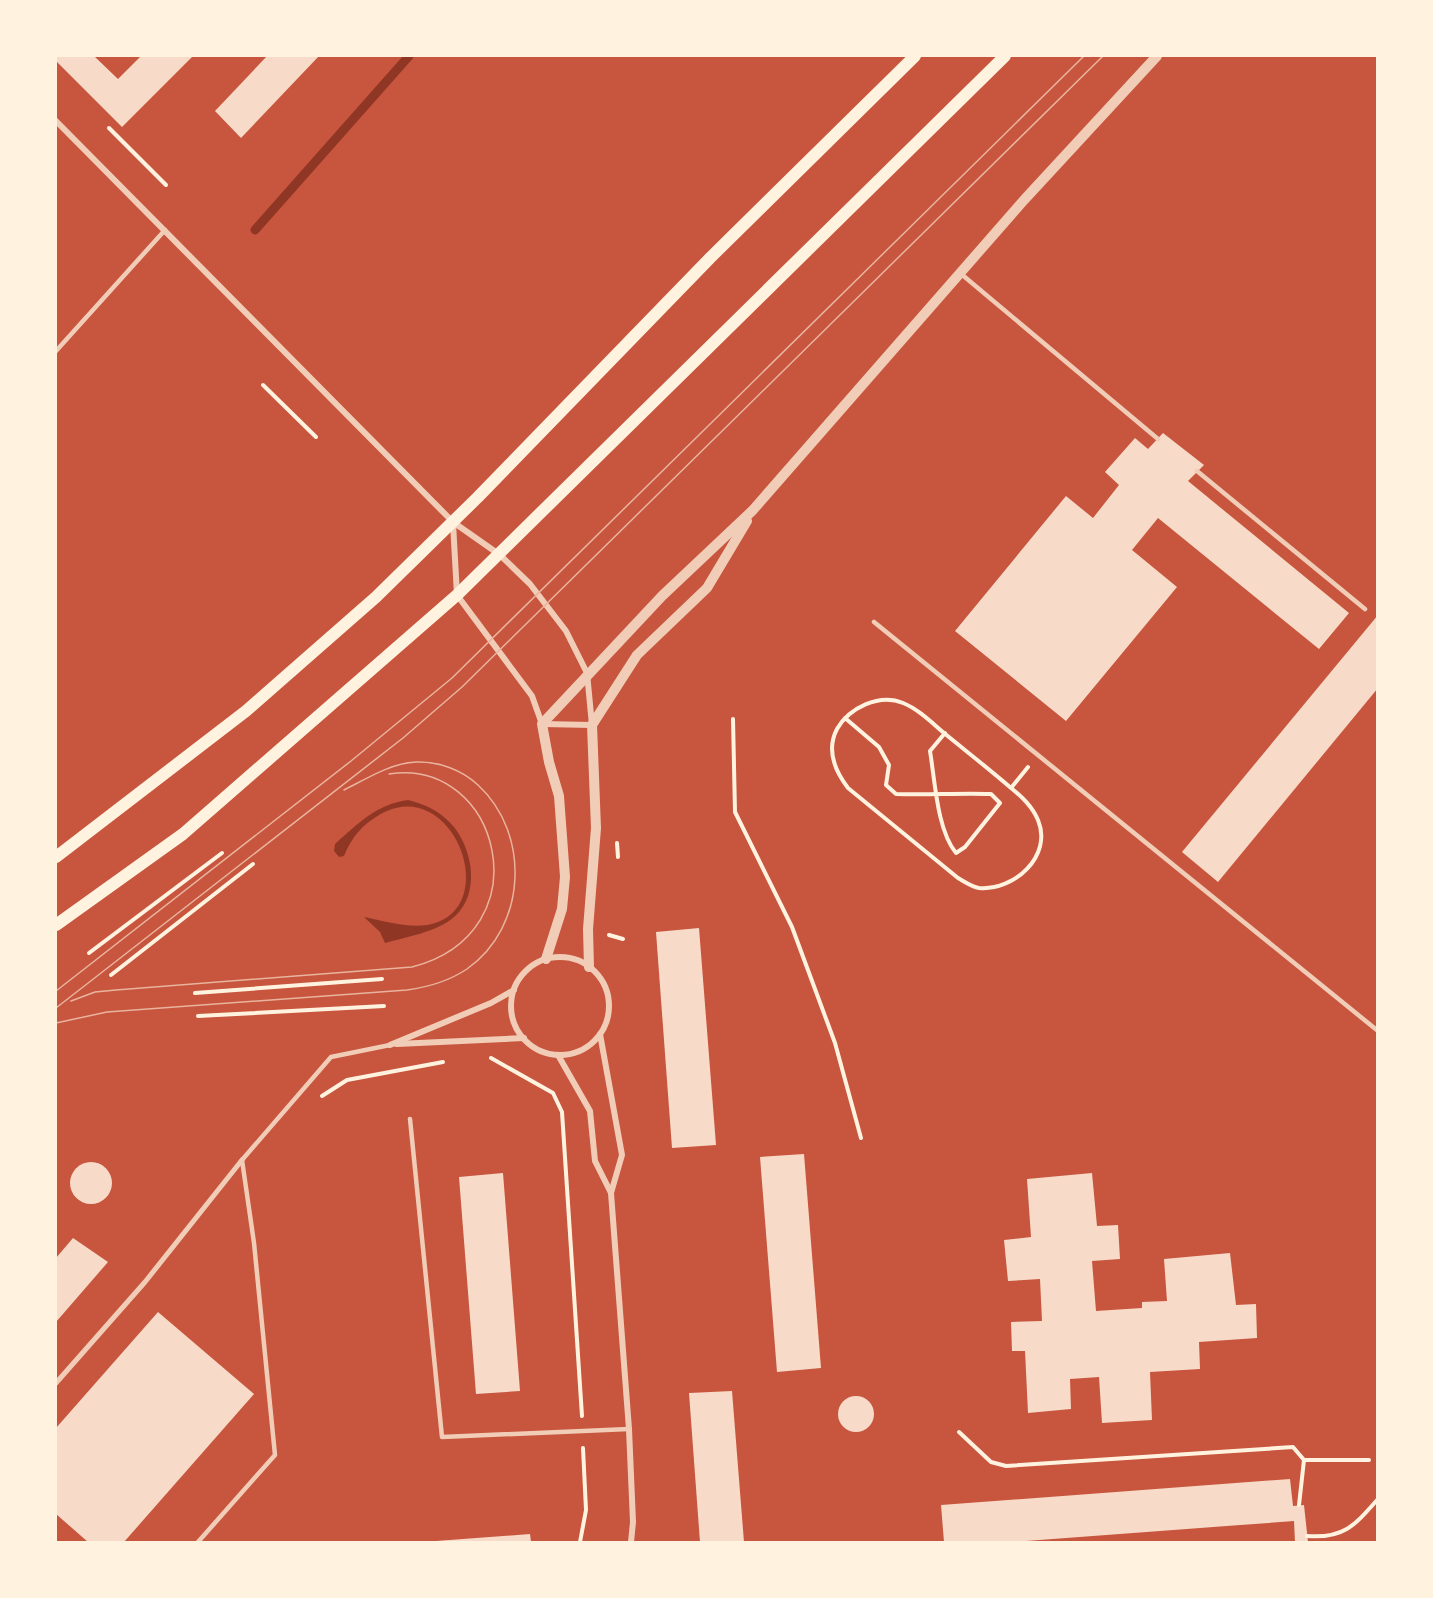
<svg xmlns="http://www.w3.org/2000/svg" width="1433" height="1598" font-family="'Noto Sans',sans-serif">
<rect width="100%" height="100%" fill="#c8553d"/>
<path fill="#8f3625" d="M408,800c14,4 26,8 37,18 27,22 38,75 9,99 -17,15 -48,20 -69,26l-5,-11 -16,-15c20,4 42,11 63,8 79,-13 26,-154 -48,-110 -17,10 -28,23 -35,41l-5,1 -5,-6 1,-7c24,-21 40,-39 73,-44z"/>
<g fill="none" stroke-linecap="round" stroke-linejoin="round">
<path stroke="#8f3625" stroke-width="9" d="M255,230l154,-174"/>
</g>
<g fill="#f7dbc8">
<path d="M56,56h38l24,23 23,-23h52l-71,71 -66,-66z"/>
<path d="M267,56h52l-78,82 -26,-27z"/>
<path d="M1163,433l41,32 -16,16 161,132 -30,36 -161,-131 -26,32 45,37 -111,134 -111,-90 111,-135 27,22 26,-33 -14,-13 30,-34 13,11z"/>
<path d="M1378,615v73l-160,194 -36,-30z"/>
<path d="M699,928l17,217 -44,3 -16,-216z"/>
<path d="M804,1154l17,214 -44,4 -17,-215z"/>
<circle cx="91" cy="1183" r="21"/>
<path d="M503,1173l17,218 -44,3 -17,-217z"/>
<path d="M1092,1173l5,53 21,-1 2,34 -28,2 4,50 46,-3v-6l25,-1 -3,-42 66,-6 6,52 20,-1 1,34 -58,4 1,27 -50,3 2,48 -50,3 -3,-46 -29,2 1,30 -43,4 -3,-62h-13l-1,-29 31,-1 -2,-42 -32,2 -4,-41 27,-3 -4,-58z"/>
<path d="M73,1238l35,24 -52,60v-64z"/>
<path d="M158,1312l96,82 -130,148h-36l-32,-28v-86z"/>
<path d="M732,1391l12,151h-44l-11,-149z"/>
<circle cx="856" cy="1414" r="18"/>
<path d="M1290,1479l3,27 11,-1 4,37h-13l-1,-21 -283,21h-67l-3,-37z"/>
<path d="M530,1534l1,8h-95v-1z"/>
</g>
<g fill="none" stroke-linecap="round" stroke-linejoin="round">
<g stroke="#fff3e0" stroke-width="4">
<path d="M109,128l57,57"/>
<path d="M263,385l53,52"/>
<path d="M845,718l34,29 10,18 -3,20 10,9c32,1 63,-1 95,0l9,9 -35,44 -9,6c-19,-23 -21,-72 -26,-102l15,-18"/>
<path d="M733,719l2,93 57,115 43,116 26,95"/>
<path d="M1011,788c11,9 21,18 27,32 15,36 -24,71 -59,68 -7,-1 -14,-6 -21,-10l-110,-90c-13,-17 -22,-38 -11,-59 12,-21 42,-36 66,-26 15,6 28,19 41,30 22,18 45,36 67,55l17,-21"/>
<path d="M617,843l1,14"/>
<path d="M609,935l14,4"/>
<path d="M89,953l133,-100"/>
<path d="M111,975l142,-111"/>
<path d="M195,993l187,-14"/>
<path d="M198,1016l186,-10"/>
<path d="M491,1058l62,35 9,19 20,304"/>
<path d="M322,1096l25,-16 96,-18"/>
<path d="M959,1432l32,30 15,4 287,-19 11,13 -5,45"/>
<path d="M1304,1460h65"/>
<path d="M1307,1536c37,3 48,-11 71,-37"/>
<path d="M580,1542l6,-32 -3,-62"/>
</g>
<g stroke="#f1ccb7" stroke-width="4.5">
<path d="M960,273l198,166"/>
<path d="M56,351l109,-121"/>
<path d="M1197,471l168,138"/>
<path d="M874,622l504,409"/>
<path d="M410,1119l32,318 187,-8"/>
<path d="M198,1542l77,-87 -21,-212 -12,-83 89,-103 59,-12"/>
</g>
<path stroke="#f1ccb7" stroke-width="5" d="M56,1383l89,-101 97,-122"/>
<g stroke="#f1ccb7" stroke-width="6">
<path d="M56,121l397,401 47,33 30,29 36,47 21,42 5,52 -50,-1 -10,-28 -75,-101 -4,-72"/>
<circle cx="560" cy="1006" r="49"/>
<path d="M600,1034l22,121 -11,38 18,236 4,93 -2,20"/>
<path d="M397,1044l127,-6"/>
<path d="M390,1045l101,-42 23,-13"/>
<path d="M558,1055l32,56 5,50 16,32"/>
</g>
<g stroke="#f1ccb7" stroke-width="10">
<path d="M546,959l16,-50 3,-32 -6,-81 -10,-34 -7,-38 120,-128 91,-86 271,-310 133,-144"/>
<path d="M589,967l-1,-38 8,-101 -4,-103 45,-70 70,-67 40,-67"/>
</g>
<g stroke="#fff3e0" stroke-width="12">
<path d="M56,857l190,-146 130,-114 102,-100 232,-239 205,-202"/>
<path d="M56,925l127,-91 274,-239 548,-539"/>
</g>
<g stroke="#e9b49f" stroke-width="1.5">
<path d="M56,991l295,-230 101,-83 632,-622"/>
<path d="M71,1001l24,-9 21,-2 296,-23c134,-35 87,-211 -23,-193"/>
<path d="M56,1008l347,-270 59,-51 641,-631"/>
<path d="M56,1023l51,-11 300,-22c22,-3 42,-9 60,-21 60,-42 64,-135 11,-184 -16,-15 -40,-24 -62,-23 -25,1 -50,17 -72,28"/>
</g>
</g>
<rect width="1433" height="1598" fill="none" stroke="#fff3e0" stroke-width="114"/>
</svg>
